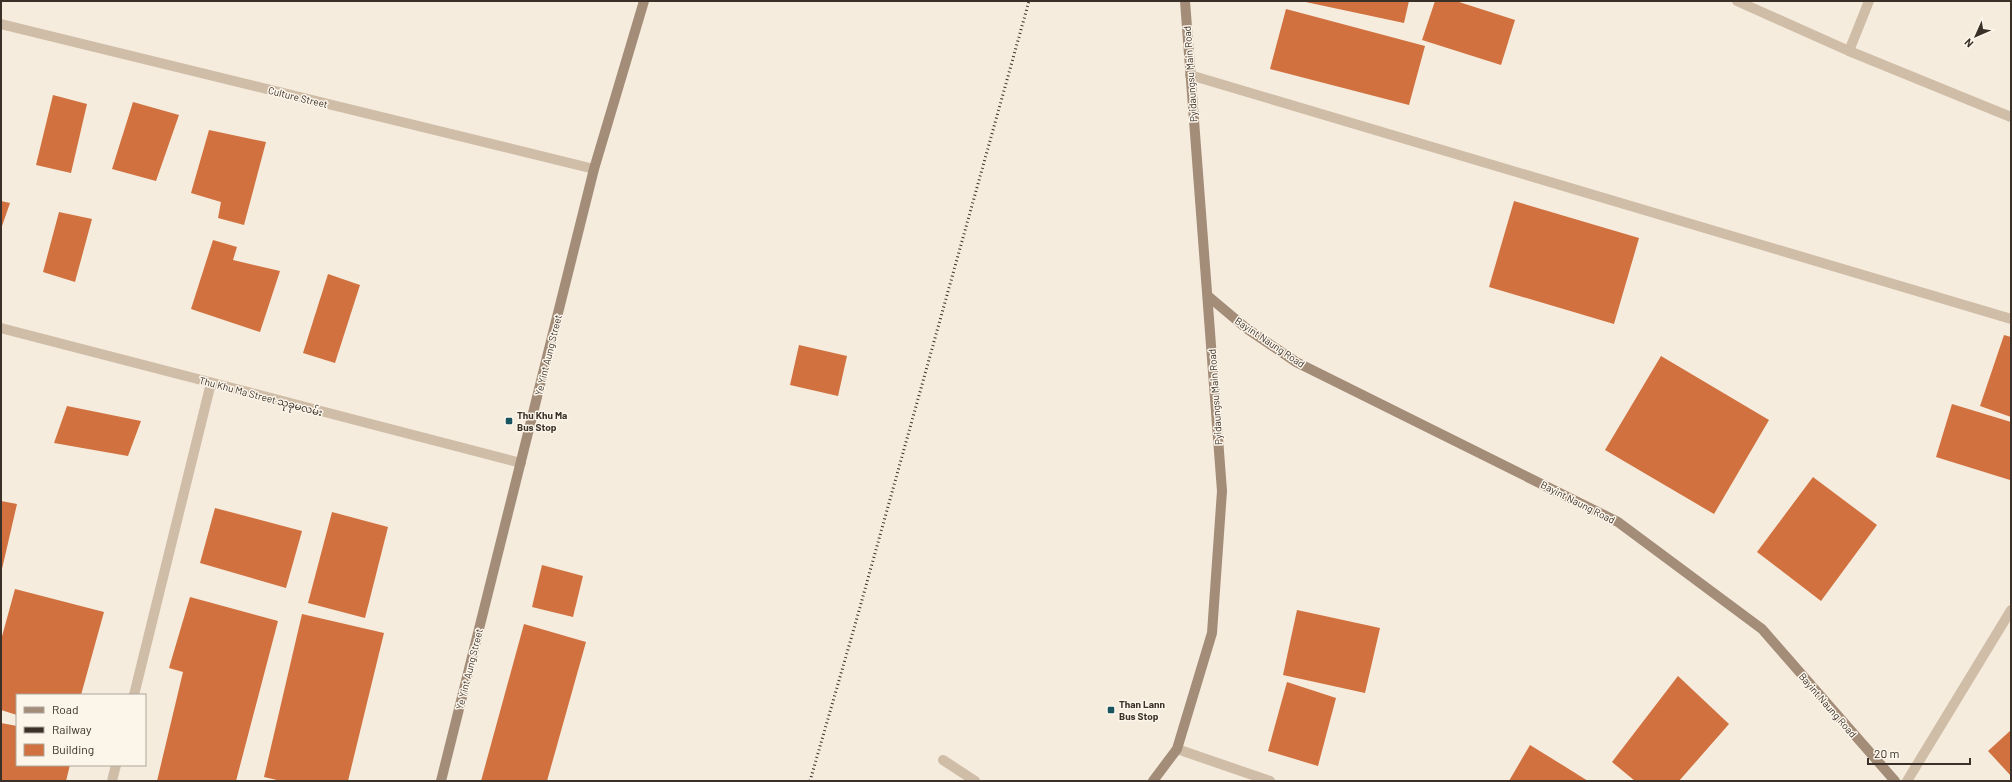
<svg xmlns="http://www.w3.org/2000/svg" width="2012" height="782" font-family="Barlow,'Noto Sans Myanmar',sans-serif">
<rect width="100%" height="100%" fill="#f5ecdd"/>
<g fill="#d1713f">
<path d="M1301,1h108l-5,22z"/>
<path d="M1435,1h21l59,19 -14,45 -79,-25z"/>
<path d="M1286,9l139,37 -16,59 -139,-36z"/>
<path d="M53,95l34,9 -16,69 -35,-8z"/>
<path d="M133,102l46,13 -23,66 -44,-12z"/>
<path d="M209,130l57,12 -22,83 -26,-7 3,-16 -30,-9z"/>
<path d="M1,201l9,2 -9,26z"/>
<path d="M1514,201l125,37 -25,86 -125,-37z"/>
<path d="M59,212l33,7 -17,63 -32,-10z"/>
<path d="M213,240l24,7 -4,13 47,11 -20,61 -69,-23z"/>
<path d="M328,274l32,11 -25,78 -32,-10z"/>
<path d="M2004,335l7,2v80l-31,-11z"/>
<path d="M799,345l48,11 -9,40 -48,-11z"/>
<path d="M1661,356l108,64 -55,94 -109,-64z"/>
<path d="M1952,404l59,18 -1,58 -74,-23z"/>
<path d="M67,406l74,15 -13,35 -74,-13z"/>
<path d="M1813,477l64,48 -56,76 -64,-49z"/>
<path d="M1,501l16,3 -15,65 -1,-1z"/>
<path d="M215,508l87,23 -16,57 -86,-25z"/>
<path d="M332,512l56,15 -23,91 -57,-15z"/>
<path d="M542,565l41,11 -10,41 -41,-10z"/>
<path d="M15,589l89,23 -23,83h-64v20l-16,-5v-70z"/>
<path d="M190,597l88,24 -42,160h-79l26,-109 -14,-4z"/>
<path d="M1297,610l83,18 -15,65 -82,-18z"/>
<path d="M302,614l82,19 -36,148h-67l-17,-4z"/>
<path d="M524,624l62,18 -39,139h-66z"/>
<path d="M1678,676l51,48 -50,57h-44l-23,-19z"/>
<path d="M1287,682l49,16 -18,68 -50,-15z"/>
<path d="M1,723l16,3v39h53l-4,16h-65z"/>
<path d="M2011,730v46l-23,-25z"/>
<path d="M1530,745l34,21 24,15h-79z"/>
</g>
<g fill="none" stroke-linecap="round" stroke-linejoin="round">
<path stroke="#cfbda7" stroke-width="10" d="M943,760l32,21"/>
<g stroke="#cfbda7" stroke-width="10">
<path d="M1737,1l112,50 162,66"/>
<path d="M1,24l593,145"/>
<path d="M1849,51l20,-50"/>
<path d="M1190,75l821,244"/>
<path d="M1,328l520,135"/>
<path d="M134,695l77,-312"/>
<path d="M1177,749l93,32"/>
<path d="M112,781l4,-16"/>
<path d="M1907,781l104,-171"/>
</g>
<g stroke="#a38c78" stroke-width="10">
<path d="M1208,296l38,32 50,34 322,160 144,107 133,152"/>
<path d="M441,781l153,-612 50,-168"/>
<path d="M1153,781l24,-32 35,-116 10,-142 -37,-490"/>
</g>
<path stroke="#3a3028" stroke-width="3" stroke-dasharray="1 3" stroke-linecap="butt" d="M810,781l45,-156 174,-624"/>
</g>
<g fill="#195561" stroke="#fcf5ea" stroke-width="1.5">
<rect x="505" y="417" width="8" height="8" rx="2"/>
<rect x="1107" y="706" width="8" height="8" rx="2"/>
</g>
<g text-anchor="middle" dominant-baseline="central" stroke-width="3" stroke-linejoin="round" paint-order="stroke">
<g font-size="10" fill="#3a3028" stroke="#fcf5ea">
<text transform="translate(1190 74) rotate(-94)">Pyidaungsu Main Road</text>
<text transform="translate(298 97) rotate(14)">Culture Street</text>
<text transform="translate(1270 342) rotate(34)">Bayint Naung Road</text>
<text transform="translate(548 355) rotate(-76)">Ye Yint Aung Street</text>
<text transform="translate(261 396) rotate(15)">Thu Khu Ma Street သုခုမလမ်း</text>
<text transform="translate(1215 397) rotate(-94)">Pyidaungsu Main Road</text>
<text transform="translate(1578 502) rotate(27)">Bayint Naung Road</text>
<text transform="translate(469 669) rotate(-76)">Ye Yint Aung Street</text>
<text transform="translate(1828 705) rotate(49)">Bayint Naung Road</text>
</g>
<g font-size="10" font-weight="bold" fill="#3a3028" stroke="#fcf5ea" text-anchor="start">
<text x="517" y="415">Thu Khu Ma<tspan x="517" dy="12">Bus Stop</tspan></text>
<text x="1119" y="704">Than Lann<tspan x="1119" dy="12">Bus Stop</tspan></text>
</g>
</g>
<rect width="2012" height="782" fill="none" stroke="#3a3028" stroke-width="4"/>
<rect x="16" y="694" width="130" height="72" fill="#fcf5ea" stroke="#aea69c"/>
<rect x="24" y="707" width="20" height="6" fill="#a38c78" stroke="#aea69c"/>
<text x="52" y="714" font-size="12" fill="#3a3028">Road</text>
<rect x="24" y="727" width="20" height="6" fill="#3a3028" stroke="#aea69c"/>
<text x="52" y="734" font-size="12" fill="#3a3028">Railway</text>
<rect x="24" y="744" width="20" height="12" fill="#d1713f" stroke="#aea69c"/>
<text x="52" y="754" font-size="12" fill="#3a3028">Building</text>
<g transform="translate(1976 36) rotate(225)" stroke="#fcf5ea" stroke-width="3" paint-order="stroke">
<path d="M0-3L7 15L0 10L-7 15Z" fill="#3a3028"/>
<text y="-6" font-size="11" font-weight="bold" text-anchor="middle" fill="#3a3028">N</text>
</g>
<path d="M1868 758v6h102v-6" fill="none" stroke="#3a3028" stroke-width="2"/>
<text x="1874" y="758" font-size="12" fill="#3a3028" stroke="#fcf5ea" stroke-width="3" paint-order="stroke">20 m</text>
</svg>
